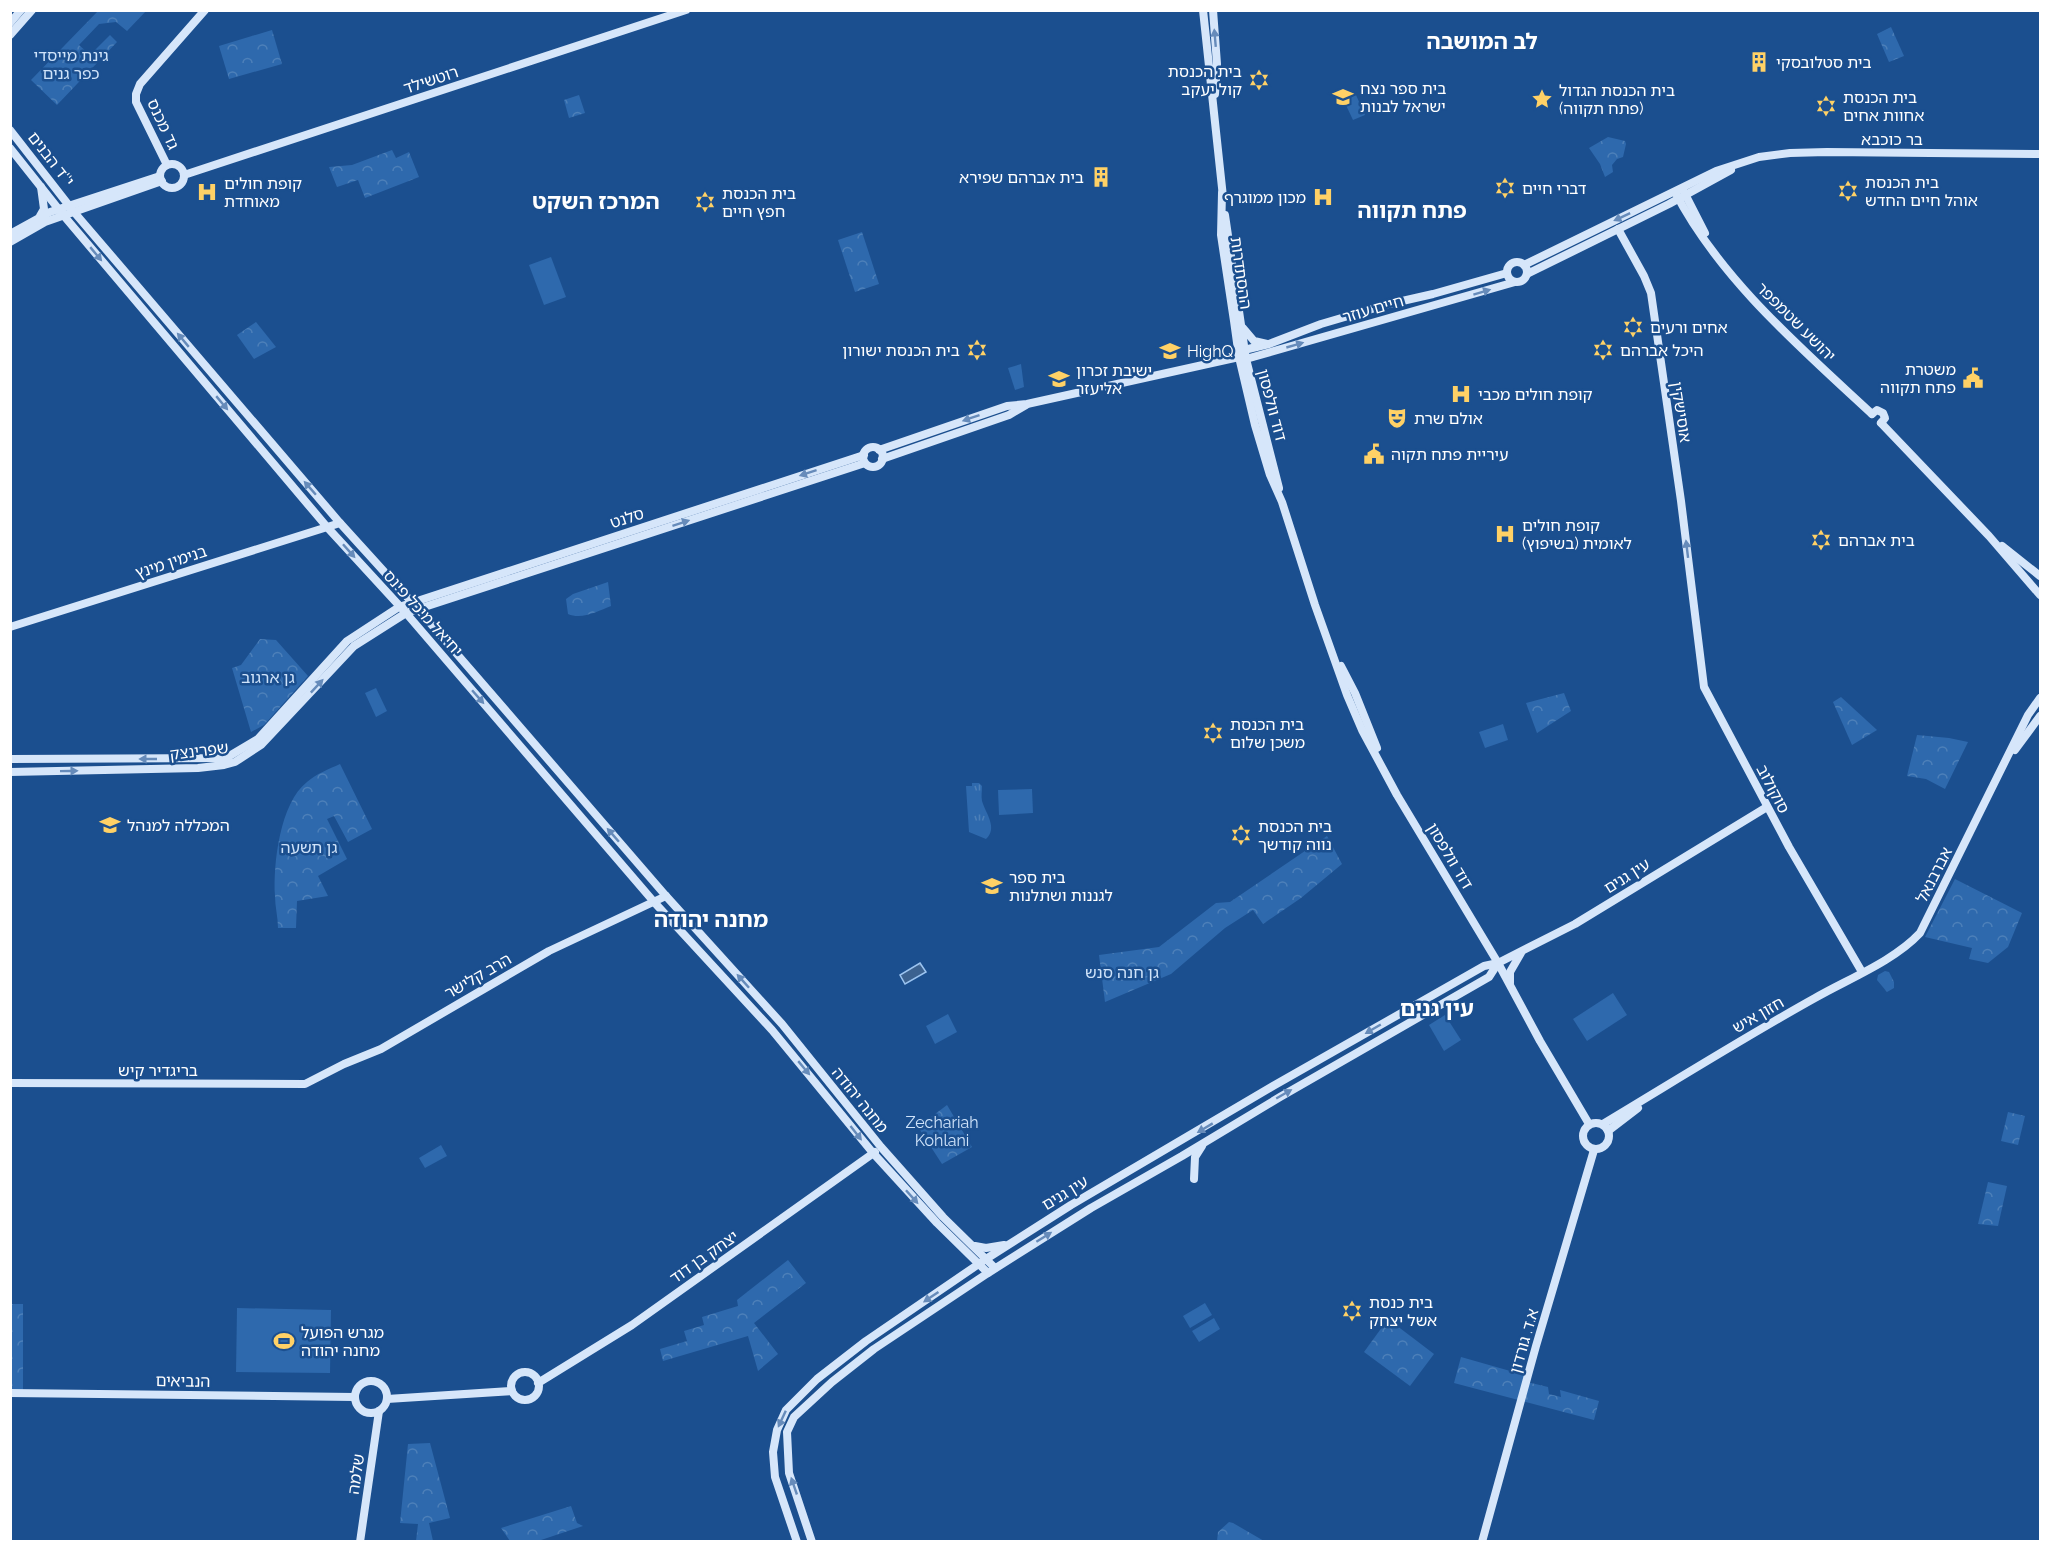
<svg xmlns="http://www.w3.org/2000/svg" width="2051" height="1552" font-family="Raleway,'Noto Sans Hebrew',sans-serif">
<defs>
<pattern id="grass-tufts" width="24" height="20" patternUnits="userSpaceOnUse" patternTransform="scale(1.5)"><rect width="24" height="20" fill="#2e69ad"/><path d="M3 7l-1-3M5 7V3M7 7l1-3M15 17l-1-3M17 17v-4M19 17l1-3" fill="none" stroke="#4d80b9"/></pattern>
<pattern id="park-crowns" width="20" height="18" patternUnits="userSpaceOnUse" patternTransform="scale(1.5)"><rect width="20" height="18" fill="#2e69ad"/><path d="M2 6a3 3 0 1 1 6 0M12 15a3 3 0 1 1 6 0" fill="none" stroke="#4d80b9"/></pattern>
<pattern id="water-waves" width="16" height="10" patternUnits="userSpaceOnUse" patternTransform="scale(1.5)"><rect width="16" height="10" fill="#3c6290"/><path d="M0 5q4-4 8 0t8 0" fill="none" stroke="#597aa1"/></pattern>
</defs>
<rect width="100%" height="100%" fill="#1b4f8f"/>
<path fill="url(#grass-tufts)" d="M972,783h7l3,3c0,5 -1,10 0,15 4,13 16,27 4,38l-17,-7 -3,-46h6z"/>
<g fill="url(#park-crowns)">
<path d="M98,11h48l-19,20 -11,-9 -17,2 -20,21 11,10 20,-20 7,7 -60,63 -26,-25z"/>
<path d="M1891,27l13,29 -15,6 -12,-28z"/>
<path d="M272,30l10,34 -53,15 -10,-33z"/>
<path d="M579,95l6,18 -16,5 -5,-18z"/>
<path d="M1608,137l17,4 1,3 -3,13 -6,2 -5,6 1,7 -8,5 -5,-13 -11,-16z"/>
<path d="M392,150l4,8 13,-6 10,25 -54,21 -7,-18 -21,7 -8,-20 23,-2z"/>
<path d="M862,232l17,52 -24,8 -17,-52z"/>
<path d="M256,322l20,25 -22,12 -17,-24z"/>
<path d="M608,582l3,24c-13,5 -29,14 -43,8l-2,-15 7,-5z"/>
<path d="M260,639l16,1 32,36 -44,49 -13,7 -19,-64 9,-3z"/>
<path d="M1564,693l7,18 -34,22 -11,-30z"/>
<path d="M1841,697l36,33 -25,15 -19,-43z"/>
<path d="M1917,735l32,3 19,4 -23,47 -19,-10 -19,-3z"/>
<path d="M340,764l32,65 -24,13 -14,-26 -7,3 20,40 -29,17 10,20 -31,5 -1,27h-18c0,-11 -3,-21 -3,-32 -2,-32 5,-93 32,-114 9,-8 22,-13 33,-18z"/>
<path d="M1327,836l15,28 -41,34 -38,26 -10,-14 -28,18 -54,46 -66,28 -6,-47 60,-8 57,-44 14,-1z"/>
<path d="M1955,879l67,34 -14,34 -20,16 -19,-4 3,-11 -47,-11z"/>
<path d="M1885,971l4,1 5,10v6l-7,4 -10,-12 1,-5z"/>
<path d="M947,1105l25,42 -30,17 -24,-37z"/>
<path d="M2008,1112l17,4 -7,29 -17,-4z"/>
<path d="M1988,1182l19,4 -9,40 -20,-2z"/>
<path d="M788,1260l18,23 -52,40 24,31 -20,17 -10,-35 -85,25 -3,-12 27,-8 -3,-10 20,-6 -2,-8 36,-11 -1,-6z"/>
<rect x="11" y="1304" width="12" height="89"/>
<path d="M1388,1319l46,35 -24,32 -46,-34z"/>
<path d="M1461,1357l67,19 -1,6 21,5 1,7 12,3 -1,-7 39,11 -5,19 -140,-37z"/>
<path d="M430,1443l20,75 -21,5 4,18h-17l2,-17 -18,-1 8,-79z"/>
<path d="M571,1506l6,17 6,3 -45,15h-28l-9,-13z"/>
<path d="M1229,1522l4,1 31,18h-47l1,-9z"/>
</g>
<g fill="#2e69ad">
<path d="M1356,95l9,20 -12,5 -9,-19z"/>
<path d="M551,257l15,40 -22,8 -15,-40z"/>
<path d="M1021,364l3,23 -9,3 -7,-22z"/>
<path d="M376,688l11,23 -11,6 -11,-24z"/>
<path d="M1503,724l5,16 -23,8 -6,-16z"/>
<path d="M1032,789l1,24 -34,2 -1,-25z"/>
<path d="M1613,993l14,22 -40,26 -14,-22z"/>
<path d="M948,1014l9,18 -22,12 -9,-18z"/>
<path d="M1445,1015l16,25 -17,11 -15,-26z"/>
<path d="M441,1145l6,11 -22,12 -6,-10z"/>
<path d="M1205,1303l7,12 -22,13 -7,-12z"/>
<path d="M237,1308l94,2 -1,63 -94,-1z"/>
<path d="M1214,1318l6,11 -21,13 -7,-11z"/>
</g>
<path fill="url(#water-waves)" stroke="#9cc4f0" stroke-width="1.5" d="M920,963l6,9 -21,12 -5,-9z"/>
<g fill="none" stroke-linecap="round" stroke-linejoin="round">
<g stroke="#d6e6fa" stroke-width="8">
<path d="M1203,10l20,187"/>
<path d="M1213,10l4,54 -2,30"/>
<path d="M10,23l11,-13"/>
<path d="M10,35l22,-25"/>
<path d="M10,130l64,82 266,311 78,86 248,287 116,128 99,123 62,70 52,51"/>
<path d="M10,148l54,68 263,311 79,86 248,289 118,128 101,123 64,70 51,50"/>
<circle cx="172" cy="176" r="12"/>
<path d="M167,165l-31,-63v-8l4,-10 65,-74"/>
<path d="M184,175l502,-165"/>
<path d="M1683,190l22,43"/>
<path d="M1675,192c45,87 126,156 197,222"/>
<path d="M1222,193l-1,42 13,86 5,36 16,68 15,50 12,27 33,103 32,90 15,35 35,65 101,168 42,78 49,83"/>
<path d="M1225,215l21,144 33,129"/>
<path d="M40,216l4,-7 -3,-22"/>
<path d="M1618,229l26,47 7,17 30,208 23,186 85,160 73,125"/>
<path d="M10,234l40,-22 110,-36"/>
<path d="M10,242l35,-20 117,-41"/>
<circle cx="1517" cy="272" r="10"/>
<path d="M1524,265l192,-94 43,-14 31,-4 37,-1 213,2"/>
<path d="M1527,274l142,-70 62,-34"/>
<path d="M1243,328l11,13 13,3"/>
<path d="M1242,353l2,-3 25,-6 52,-20 68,-20 44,-10 74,-21"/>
<path d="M1872,414l5,-4 6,3 2,5 -4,5"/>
<path d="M1881,423l108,113 51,59"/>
<circle cx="873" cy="457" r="10"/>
<path d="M879,450l128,-44 20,-2 212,-47 7,2 269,-77"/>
<path d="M882,459l127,-44 17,-10"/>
<path d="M2002,546l38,30"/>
<path d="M10,627l330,-104"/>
<path d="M1341,666l14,27 22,55"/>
<path d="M2015,750l25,-34"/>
<path d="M10,759l216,-1 32,-19 89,-98 52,-34 465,-152"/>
<path d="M10,772l188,-4 26,-3 11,-3 26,-17 93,-99 52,-33 459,-150"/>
<path d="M1510,983v-11l11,-19"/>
<path d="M10,1083l295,1 39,-20 37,-15 168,-98 117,-55"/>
<circle cx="1596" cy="1136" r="13"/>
<path d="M1603,1124c70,-42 140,-86 212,-126 33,-19 79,-37 105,-65l108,-218 12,-17"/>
<path d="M1608,1131l30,-23"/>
<path d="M1194,1179l1,-22 7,-11"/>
<path d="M975,1246l11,2 18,-3"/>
<circle cx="525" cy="1386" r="14"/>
<circle cx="371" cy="1397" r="16"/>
<path d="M538,1383l94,-58 243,-173"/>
<path d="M10,1393l344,4"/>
<path d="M387,1399l125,-8"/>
<path d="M360,1542l19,-131"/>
<path d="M797,1542l-22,-65 -2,-25 4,-22 9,-20 31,-31 49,-38 120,-82 85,-54 202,-119 211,-120 14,-3 77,-39 192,-117"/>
<path d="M812,1542l-23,-69 -2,-41 7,-15 38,-35 42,-33 114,-76 103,-65 91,-52 98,-59 209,-120 9,-14"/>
<path d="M1482,1542l54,-196 58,-196"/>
</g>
</g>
<defs><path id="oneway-solid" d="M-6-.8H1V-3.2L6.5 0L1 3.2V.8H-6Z" transform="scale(1.5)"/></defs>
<g fill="#668bba">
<use href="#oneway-solid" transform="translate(1215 38) rotate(-95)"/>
<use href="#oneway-solid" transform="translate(1622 217) rotate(155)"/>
<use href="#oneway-solid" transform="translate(96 254) rotate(50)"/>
<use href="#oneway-solid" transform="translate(1482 292) rotate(-17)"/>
<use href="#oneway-solid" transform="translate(183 340) rotate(-130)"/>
<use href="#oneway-solid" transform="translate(1295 345) rotate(-16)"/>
<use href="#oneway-solid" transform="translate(222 403) rotate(50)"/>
<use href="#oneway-solid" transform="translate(971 418) rotate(161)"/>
<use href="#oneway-solid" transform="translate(808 473) rotate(162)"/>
<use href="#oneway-solid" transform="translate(310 488) rotate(-131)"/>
<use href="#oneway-solid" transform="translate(681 523) rotate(-18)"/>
<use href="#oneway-solid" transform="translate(1687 549) rotate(-97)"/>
<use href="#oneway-solid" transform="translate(349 551) rotate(48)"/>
<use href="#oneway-solid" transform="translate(317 686) rotate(-47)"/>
<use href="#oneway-solid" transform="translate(478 697) rotate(49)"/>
<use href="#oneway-solid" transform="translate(148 759) rotate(-180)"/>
<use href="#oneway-solid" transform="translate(69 771) rotate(-1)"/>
<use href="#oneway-solid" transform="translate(613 835) rotate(-131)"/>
<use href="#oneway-solid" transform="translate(743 981) rotate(-132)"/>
<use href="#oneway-solid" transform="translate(1373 1029) rotate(150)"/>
<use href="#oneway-solid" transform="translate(804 1068) rotate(50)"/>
<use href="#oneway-solid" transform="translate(1284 1094) rotate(-30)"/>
<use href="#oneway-solid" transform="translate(1205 1128) rotate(149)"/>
<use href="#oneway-solid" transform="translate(856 1133) rotate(52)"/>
<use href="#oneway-solid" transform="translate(912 1197) rotate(48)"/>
<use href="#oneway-solid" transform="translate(1044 1237) rotate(-32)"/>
<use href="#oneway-solid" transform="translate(931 1297) rotate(146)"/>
<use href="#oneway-solid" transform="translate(782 1419) rotate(115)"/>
<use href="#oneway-solid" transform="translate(794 1486) rotate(-109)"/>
</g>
<defs>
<g id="building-bare" transform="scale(1.62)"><path d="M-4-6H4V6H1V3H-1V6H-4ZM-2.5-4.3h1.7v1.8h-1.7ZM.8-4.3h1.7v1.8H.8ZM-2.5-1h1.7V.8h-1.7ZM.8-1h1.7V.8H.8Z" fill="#ffd166" stroke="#1b4f8f" stroke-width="2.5" paint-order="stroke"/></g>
<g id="synagogue-bare" transform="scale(1.62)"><path d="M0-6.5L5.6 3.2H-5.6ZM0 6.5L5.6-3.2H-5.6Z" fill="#ffd166" stroke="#1b4f8f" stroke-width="2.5" paint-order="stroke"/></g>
<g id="school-bare" transform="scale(1.62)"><path d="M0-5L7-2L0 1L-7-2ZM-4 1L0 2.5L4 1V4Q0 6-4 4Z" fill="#ffd166" stroke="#1b4f8f" stroke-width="2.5" paint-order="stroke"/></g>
<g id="sight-bare" transform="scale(1.62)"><path d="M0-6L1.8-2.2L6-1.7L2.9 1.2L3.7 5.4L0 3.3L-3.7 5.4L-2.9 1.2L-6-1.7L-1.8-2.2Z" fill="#ffd166" stroke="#1b4f8f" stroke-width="2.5" paint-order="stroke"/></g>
<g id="hospital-bare" transform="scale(1.62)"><path d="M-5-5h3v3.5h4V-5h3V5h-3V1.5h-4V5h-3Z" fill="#ffd166" stroke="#1b4f8f" stroke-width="2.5" paint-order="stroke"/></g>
<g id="university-bare" transform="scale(1.62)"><path d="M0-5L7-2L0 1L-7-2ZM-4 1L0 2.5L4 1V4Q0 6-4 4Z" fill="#ffd166" stroke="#1b4f8f" stroke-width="2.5" paint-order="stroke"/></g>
<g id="civic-bare" transform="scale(1.62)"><path d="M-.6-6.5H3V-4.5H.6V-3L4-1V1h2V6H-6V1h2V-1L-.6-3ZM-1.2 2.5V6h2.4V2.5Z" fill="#ffd166" stroke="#1b4f8f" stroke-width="2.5" paint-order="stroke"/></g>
<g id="theatre-bare" transform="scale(1.62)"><path d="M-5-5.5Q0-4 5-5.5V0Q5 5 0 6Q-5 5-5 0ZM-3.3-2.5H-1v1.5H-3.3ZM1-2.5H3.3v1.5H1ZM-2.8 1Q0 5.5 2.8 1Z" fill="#ffd166" stroke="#1b4f8f" stroke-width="2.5" paint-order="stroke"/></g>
<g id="stadium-bare" transform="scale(1.62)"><path d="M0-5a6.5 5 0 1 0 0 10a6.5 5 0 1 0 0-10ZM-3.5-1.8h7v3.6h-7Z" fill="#ffd166" stroke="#1b4f8f" stroke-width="2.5" paint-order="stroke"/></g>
</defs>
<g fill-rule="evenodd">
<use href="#building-bare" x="1759" y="62"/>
<use href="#synagogue-bare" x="1259" y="80"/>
<use href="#school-bare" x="1343" y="97"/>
<use href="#sight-bare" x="1542" y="99"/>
<use href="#synagogue-bare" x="1826" y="106"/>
<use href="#building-bare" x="1101" y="177"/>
<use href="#synagogue-bare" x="1505" y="188"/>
<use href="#synagogue-bare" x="1848" y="191"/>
<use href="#hospital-bare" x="207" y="192"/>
<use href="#hospital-bare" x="1323" y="197"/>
<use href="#synagogue-bare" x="705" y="202"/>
<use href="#synagogue-bare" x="1633" y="327"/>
<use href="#synagogue-bare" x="977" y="350"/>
<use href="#synagogue-bare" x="1603" y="350"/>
<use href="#university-bare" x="1170" y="351"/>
<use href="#civic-bare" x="1973" y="378"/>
<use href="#university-bare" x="1059" y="379"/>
<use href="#hospital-bare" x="1461" y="394"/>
<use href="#theatre-bare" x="1397" y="418"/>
<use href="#civic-bare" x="1374" y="454"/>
<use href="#hospital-bare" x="1505" y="534"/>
<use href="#synagogue-bare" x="1821" y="540"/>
<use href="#synagogue-bare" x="1213" y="733"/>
<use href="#university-bare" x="110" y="825"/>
<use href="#synagogue-bare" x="1241" y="835"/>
<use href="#school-bare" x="992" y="886"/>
<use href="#synagogue-bare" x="1352" y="1311"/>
<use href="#stadium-bare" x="284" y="1341"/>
</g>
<g text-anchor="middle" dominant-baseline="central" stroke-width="5" stroke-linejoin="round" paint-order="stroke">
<g font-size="16" fill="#cfe3fa" stroke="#1b4f8f">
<text x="71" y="55">גינת מייסדי<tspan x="71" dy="18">כפר גנים</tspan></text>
<text x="268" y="677">גן ארגוב</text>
<text x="309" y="847">גן תשעה</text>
<text x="1122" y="972">גן חנה סנש</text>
<text x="942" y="1122">Zechariah<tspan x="942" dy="18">Kohlani</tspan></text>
</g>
<g font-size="16" fill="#fff" stroke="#1b4f8f" text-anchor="start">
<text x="1776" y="62">בית סטלובסקי</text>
<text x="1242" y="71" text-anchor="end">בית הכנסת<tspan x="1242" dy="18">קול יעקב</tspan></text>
<text x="1360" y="88">בית ספר נצח<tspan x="1360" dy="18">ישראל לבנות</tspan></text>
<text x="1559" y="90">בית הכנסת הגדול<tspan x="1559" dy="18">(פתח תקווה)</tspan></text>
<text x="1843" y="97">בית הכנסת<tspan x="1843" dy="18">אחוות אחים</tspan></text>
<text x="1084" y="177" text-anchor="end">בית אברהם שפירא</text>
<text x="1865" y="182">בית הכנסת<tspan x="1865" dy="18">אוהל חיים החדש</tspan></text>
<text x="224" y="183">קופת חולים<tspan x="224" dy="18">מאוחדת</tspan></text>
<text x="1522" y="188">דברי חיים</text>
<text x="722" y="193">בית הכנסת<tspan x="722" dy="18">חפץ חיים</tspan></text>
<text x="1306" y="197" text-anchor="end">מכון ממוגרף</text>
<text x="1650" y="327">אחים ורעים</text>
<text x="960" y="350" text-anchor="end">בית הכנסת ישורון</text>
<text x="1620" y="350">היכל אברהם</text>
<text x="1187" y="351">HighQ</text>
<text x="1956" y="369" text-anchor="end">משטרת<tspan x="1956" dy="18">פתח תקווה</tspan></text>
<text x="1076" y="370">ישיבת זכרון<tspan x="1076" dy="18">אליעזר</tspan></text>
<text x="1478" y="394">קופת חולים מכבי</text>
<text x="1414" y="418">אולם שרת</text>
<text x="1391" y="454">עיריית פתח תקוה</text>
<text x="1522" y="525">קופת חולים<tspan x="1522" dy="18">לאומית (בשיפוץ)</tspan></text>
<text x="1838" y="540">בית אברהם</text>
<text x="1230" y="724">בית הכנסת<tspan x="1230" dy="18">משכן שלום</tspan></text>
<text x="127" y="825">המכללה למנהל</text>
<text x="1258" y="826">בית הכנסת<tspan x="1258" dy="18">נווה קודשך</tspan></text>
<text x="1009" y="877">בית ספר<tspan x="1009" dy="18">לגננות ושתלנות</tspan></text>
<text x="1369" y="1302">בית כנסת<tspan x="1369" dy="18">אשל יצחק</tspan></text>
<text x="301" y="1332">מגרש הפועל<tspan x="301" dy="18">מחנה יהודה</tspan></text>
</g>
<g font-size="16" fill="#fff" stroke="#1b4f8f">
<text transform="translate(431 80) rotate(-18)">רוטשילד</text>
<text transform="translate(163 124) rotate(65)">גד מכנס</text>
<text x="1892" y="139">בר כוכבא</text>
<text transform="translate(51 159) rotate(52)">י''ד הבנים</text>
<text transform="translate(1241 273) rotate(82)">ההסתדרות</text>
<text transform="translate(1373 309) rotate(-16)">חיים עוזר</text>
<text transform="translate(1796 322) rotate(45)">יהושע שטמפפר</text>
<text transform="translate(1272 405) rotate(75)">דוד וולפסון</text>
<text transform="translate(1681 412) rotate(81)">אוסישקין</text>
<text transform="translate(627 518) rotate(-18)">סלנט</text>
<text transform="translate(171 562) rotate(-18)">בנימין מינץ</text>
<text transform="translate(423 613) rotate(48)">יחיאל מיכל פינס</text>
<text transform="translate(199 751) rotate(-7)">שפרינצק</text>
<text transform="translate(1773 789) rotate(62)">סוקולוב</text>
<text transform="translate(1450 856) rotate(59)">דוד וולפסון</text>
<text transform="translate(1934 875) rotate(-63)">אברבנאל</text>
<text transform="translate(1627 876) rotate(-32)">עין גנים</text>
<text transform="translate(478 976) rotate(-30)">הרב קלישר</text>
<text transform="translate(1758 1015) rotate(-30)">חזון איש</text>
<text x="158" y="1070">בריגדיר קיש</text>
<text transform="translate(860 1100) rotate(51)">מחנה יהודה</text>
<text transform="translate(1065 1193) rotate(-31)">עין גנים</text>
<text transform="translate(704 1257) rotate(-35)">יצחק בן דוד</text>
<text transform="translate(1524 1341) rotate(-74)">א.ד. גורדון</text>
<text transform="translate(183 1381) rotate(1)">הנביאים</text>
<text transform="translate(356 1474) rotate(-82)">שלמה</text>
</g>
<g font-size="22" font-weight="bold" fill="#fff" stroke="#1b4f8f">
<text x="1482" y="41">לב המושבה</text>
<text x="596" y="201">המרכז השקט</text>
<text x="1412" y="210">פתח תקווה</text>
<text x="711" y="919">מחנה יהודה</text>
<text x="1437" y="1008">עין גנים</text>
</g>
</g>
<rect width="2051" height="1552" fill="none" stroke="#ffffff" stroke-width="24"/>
</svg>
